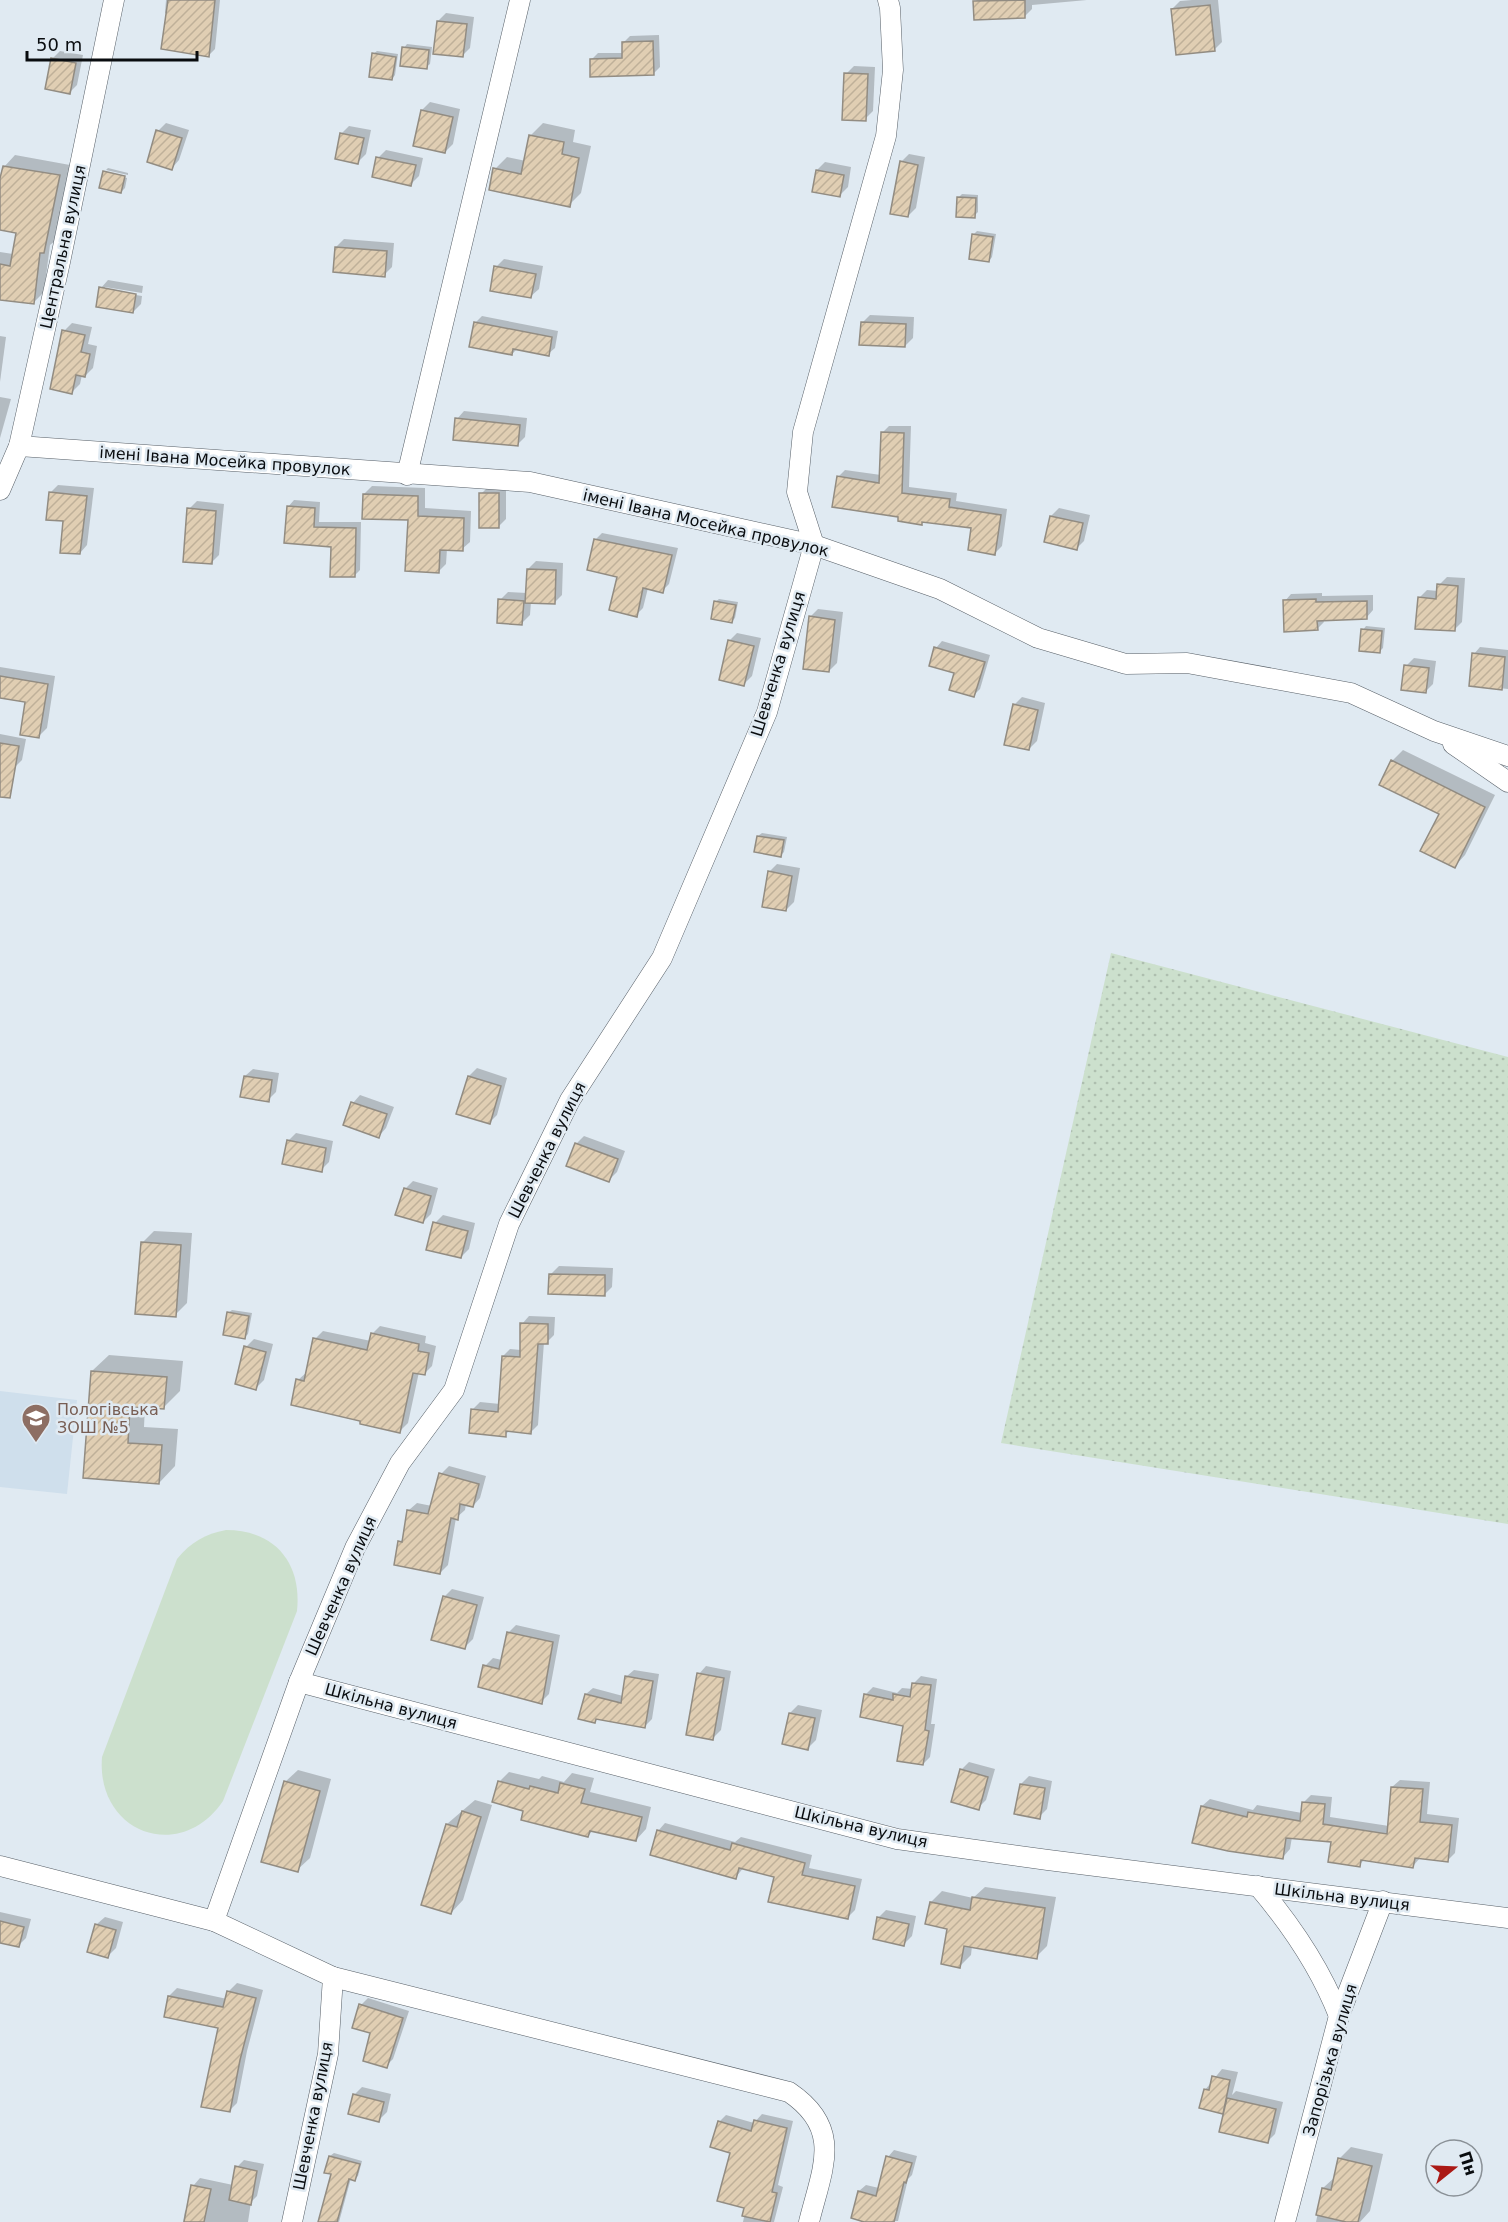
<svg xmlns="http://www.w3.org/2000/svg" width="1508" height="2222" font-family="'DejaVu Sans',sans-serif">
<defs>
<pattern id="grass-dots" width="8" height="8" patternUnits="userSpaceOnUse" patternTransform="scale(1.5)"><rect width="8" height="8" fill="#cce0cd"/><path d="M2 2h.1M6 6h.1" fill="none" stroke="#aebfaf" stroke-width="1.8" stroke-linecap="round"/></pattern>
<pattern id="building-hatch" width="6" height="6" patternUnits="userSpaceOnUse" patternTransform="scale(1.5)"><rect width="6" height="6" fill="#e0ceb3"/><path d="M-1 1l2-2M0 6l6-6M5 7l2-2" fill="none" stroke="#bfb099"/></pattern>
</defs>
<rect width="100%" height="100%" fill="#e0eaf2"/>
<path fill="#cfdfec" d="M0,1391l77,9 -10,94 -67,-7z"/>
<path fill="url(#grass-dots)" d="M1111,953l397,104v467l-507,-81z"/>
<path fill="#cce0cd" d="M226,1530c49,0 76,33 71,81l-74,190c-43,63 -127,32 -121,-44l75,-198c14,-17 28,-25 49,-29z"/>
<g fill="#0003">
<path d="M166,0h54l-5,49 -6,6 -42,-41 -2,-1z"/>
<path d="M977,0h110l-55,5v4l-7,7 -50,-14z"/>
<path d="M1192,0h26l4,42 -8,8 -42,-41 8,-8z"/>
<path d="M446,13l28,4 -4,31 -8,8 -24,-35z"/>
<path d="M659,35l1,32 -7,7 -62,-14 7,-7h26l-1,-10 7,-7z"/>
<path d="M407,44l25,3 -2,17 -4,3 -22,-19z"/>
<path d="M60,51l23,4 -6,30 -8,8 -17,-34z"/>
<path d="M377,51l21,3 -3,21 -3,4 -19,-25z"/>
<path d="M854,66l21,1 -2,44 -8,8 -19,-45z"/>
<path d="M430,102l30,7 -7,35 -8,8 -23,-42z"/>
<path d="M166,123l23,7 -10,30 -7,8 -14,-37z"/>
<path d="M543,123l32,7 -2,12 18,4 -10,47 -12,12 -74,-36 12,-12 19,4 5,-26z"/>
<path d="M349,126l22,4 -5,24 -8,8 -17,-28z"/>
<path d="M386,150l37,8 -4,18 -8,8 -33,-26z"/>
<path d="M909,154l16,3 -9,51 -8,8 -7,-54z"/>
<path d="M15,155l55,10 -15,76 -5,4 -6,47 -11,11 -33,-4v-47l13,2 5,-22 -18,-3v-44l4,-18z"/>
<path d="M825,162l26,5 -3,20 -8,8 -23,-25z"/>
<path d="M108,168l20,5v2l-22,-5z"/>
<path d="M104,172l23,6 -2,10 -4,4 -20,-5z"/>
<path d="M962,194l16,1v17l-4,4 -16,-18z"/>
<path d="M977,231l19,3 -4,23 -3,4 -16,-26z"/>
<path d="M344,239l50,4 -2,24 -8,8 -48,-28z"/>
<path d="M504,259l39,7 -4,23 -8,7 -35,-29z"/>
<path d="M108,280l35,6 -1,7 -37,-6v3l37,6 -1,8 -8,8 -32,-24z"/>
<path d="M870,315l44,2 -1,21 -8,8 -43,-23z"/>
<path d="M482,316l76,15 -3,17 -7,6 -31,-5 -5,5 -37,-31z"/>
<path d="M72,323l20,4 -4,17 9,2 -4,22 -8,8 -3,-1 -2,9 -8,8 -8,-61z"/>
<path d="M0,336l6,1 -6,45z"/>
<path d="M0,397l11,2 -11,39z"/>
<path d="M464,411l63,7 -2,19 -8,8 -60,-26z"/>
<path d="M889,426h22l-2,61 48,6 -1,8 51,8 -5,37 -7,7 -22,-26 -49,-6 -3,2 -21,-7 -62,-39 7,-7 36,5 1,-42z"/>
<path d="M58,485l36,3 -7,57 -7,8 -30,-60z"/>
<path d="M372,486l53,2v20l46,3 -1,31 -8,7h-15l-1,15 -8,8 -28,-53 -46,-25z"/>
<path d="M489,486h17v33l-8,8 -17,-33z"/>
<path d="M294,500l26,2 -1,20h42l-1,48 -6,6 -22,-31 -44,-38z"/>
<path d="M197,501l27,3 -5,51 -8,8 -22,-54z"/>
<path d="M1059,508l31,7 -6,26 -8,8 -25,-33z"/>
<path d="M602,533l76,15 -9,36 -7,7 -14,-3 -5,20 -7,7 -17,-39 -24,-36z"/>
<path d="M536,561l27,2 -1,32 -8,8 -23,-1 -1,13 -8,8 -22,-23 8,-8 19,1 1,-24z"/>
<path d="M1447,577l18,1 -3,44 -8,8 -35,-32 8,-8 11,1 1,-6z"/>
<path d="M1322,593v3l51,-1v15l-6,7 -44,2 1,3 -7,7 -32,-28 6,-7z"/>
<path d="M719,599l19,3 -3,16 -3,3 -17,-19z"/>
<path d="M818,609l25,3 -6,51 -8,8 -19,-54z"/>
<path d="M1366,626l19,2 -2,20 -4,4 -16,-22z"/>
<path d="M737,633l24,5 -9,38 -8,8 -15,-43z"/>
<path d="M942,641l48,14 -10,34 -7,7 -37,-48z"/>
<path d="M1480,647l28,3v39l-38,-4 4,-31z"/>
<path d="M1414,658l22,3 -3,23 -8,8 -19,-26z"/>
<path d="M0,667l55,9 -8,52 -8,8 -13,-35 -26,-4z"/>
<path d="M1022,697l23,6 -8,38 -8,8 -15,-44z"/>
<path d="M0,734l26,5 -4,21 -8,8 -14,-3z"/>
<path d="M1403,750l92,45 -30,60 -10,11 -14,-53 -49,-52z"/>
<path d="M762,833l25,4 -3,15 -3,3 -23,-19z"/>
<path d="M777,864l23,4 -6,34 -8,8 -17,-38z"/>
<path d="M477,1068l30,10 -10,37 -8,8 -20,-47z"/>
<path d="M253,1069l26,4 -3,19 -8,8 -23,-24z"/>
<path d="M360,1095l34,12 -8,21 -7,8 -26,-33z"/>
<path d="M296,1133l37,8 -4,21 -8,8 -33,-29z"/>
<path d="M584,1136l41,15 -8,21 -8,8 -33,-36z"/>
<path d="M413,1181l25,7 -7,26 -8,8 -18,-33z"/>
<path d="M443,1215l32,8 -6,26 -8,8 -26,-34z"/>
<path d="M154,1231l38,2 -5,70 -12,12 -33,-72z"/>
<path d="M559,1266l54,2 -1,19 -8,8 -53,-21z"/>
<path d="M232,1310l20,3 -4,21 -3,3 -17,-24z"/>
<path d="M529,1316l26,1 -1,18 -7,7h-3l-6,83 -8,8 -20,-3 -5,5 -32,-26 7,-7 20,2 3,-48 7,-7 11,1 1,-26z"/>
<path d="M380,1326l46,10 -1,7 11,3 -4,20 -8,8 -5,-2 -11,51 -8,8 -38,-11 -64,-40 9,-8 8,-33 8,-8 48,10 1,-7z"/>
<path d="M254,1339l19,5 -9,36 -8,8 -10,-41z"/>
<path d="M109,1355l74,6 -3,30 -16,16 -19,-1 -1,21 34,2 -3,37 -16,17 -74,-6 7,-106z"/>
<path d="M449,1466l37,10 -6,22 -7,8 -7,-2 -1,6 -9,8 -8,47 -8,8 -40,-31 4,-4 5,-28 8,-7 15,3 9,-32z"/>
<path d="M452,1589l32,8 -11,42 -8,8 -21,-50z"/>
<path d="M516,1625l44,10 -11,59 -8,8 -56,-36 8,-8 9,2 6,-27z"/>
<path d="M706,1666l25,5 -10,59 -8,8 -14,-64z"/>
<path d="M634,1670l25,4 -7,45 -7,7 -47,-8 -3,4 -9,-28 7,-6 30,8 4,-20z"/>
<path d="M921,1676l16,3 -6,45h4l-5,33 -7,7 -18,-40 -39,-30 7,-7 24,6 5,-5 11,1 1,-6z"/>
<path d="M798,1705l24,5 -6,30 -8,8 -24,-5 6,-30z"/>
<path d="M969,1762l26,7 -9,31 -8,8 -17,-38z"/>
<path d="M298,1770l33,9 -21,79 -13,12 -12,-88z"/>
<path d="M509,1772l30,7 3,-3 22,6 8,-9 22,5 -4,14 61,15 -5,22 -10,11 -43,-10 -5,6 -63,-26 -26,-28z"/>
<path d="M1029,1776l23,5 -5,28 -8,8 -18,-33z"/>
<path d="M1400,1780l30,2 -3,32 32,4 -4,35 -8,8 -27,-3 -7,8 -48,-7 -6,6 -26,-24 -41,-4 -2,12 -7,8 -81,-51 8,-7 43,11 4,-5 45,8 1,-10 8,-8 21,2 -2,20 59,9 3,-39z"/>
<path d="M475,1800l17,5 -29,95 -12,13 -4,-89z"/>
<path d="M665,1823l70,19 6,-5 71,18 -3,13 53,11 -7,31 -7,7 -72,-41 -32,-9 -8,10 -78,-46z"/>
<path d="M985,1887l71,10 -9,49 -11,11 -64,-11 -1,9 -11,11 -11,-38 -18,-26 11,-11 31,7z"/>
<path d="M886,1910l30,6 -4,20 -8,8 -26,-26z"/>
<path d="M0,1912l31,7 -5,19 -8,8 -18,-5z"/>
<path d="M105,1917l18,5 -7,26 -8,8 -11,-32z"/>
<path d="M237,1983l26,7 -16,61 -10,52 -7,7 -11,-83 -50,-31 8,-8 50,11 2,-8z"/>
<path d="M368,1998l41,13 -16,48 -7,7 -25,-61z"/>
<path d="M1222,2069l16,3 -6,23 4,-4 47,11 -8,32 -7,7 -42,-33 -4,4 -17,-22z"/>
<path d="M362,2087l29,7 -4,18 -8,8 -25,-25z"/>
<path d="M762,2114l31,7 -15,64 5,2 -9,35h-31l3,-15 -14,-55 -13,-30 7,-7 28,8z"/>
<path d="M1351,2147l32,7 -13,57 -10,11h-44l7,-34 12,-11 4,-18z"/>
<path d="M894,2150l23,6 -5,19 -4,4 -10,42 -28,1 -11,-31 7,-6 13,3 9,-31z"/>
<path d="M334,2153l28,8 -4,15 -3,3 -4,-1 -12,44h-19l12,-49 -2,-17z"/>
<path d="M244,2160l20,4 -7,32 -6,6 -3,20h-65l2,-11 4,-4 4,-21 7,-8 33,7 4,-18z"/>
</g>
<g fill="url(#building-hatch)" stroke="#928c82" stroke-width="1.5">
<path d="M168,0h47l-6,57 -48,-8z"/>
<path d="M1025,0v18l-51,2 -1,-19z"/>
<path d="M1210,5l5,46 -39,4 -5,-46z"/>
<path d="M437,21l30,3 -4,33 -30,-3z"/>
<path d="M653,41l1,34 -64,2v-18l32,-1v-16z"/>
<path d="M402,47l27,3 -2,19 -27,-3z"/>
<path d="M372,53l24,4 -4,23 -23,-3z"/>
<path d="M51,58l25,5 -6,31 -25,-5z"/>
<path d="M844,73l24,1 -2,47 -24,-1z"/>
<path d="M421,110l32,7 -8,36 -32,-7z"/>
<path d="M156,130l26,8 -10,32 -25,-8z"/>
<path d="M340,133l24,5 -6,26 -23,-5z"/>
<path d="M529,135l35,7 -2,12 17,4 -9,49 -81,-17 4,-22 28,6z"/>
<path d="M376,157l40,8 -5,21 -39,-9z"/>
<path d="M900,161l18,4 -10,52 -18,-3z"/>
<path d="M3,166l57,9 -16,78h-4l-6,51 -34,-4v-36l10,2 6,-33 -16,-3v-52z"/>
<path d="M816,170l28,5 -4,22 -28,-5z"/>
<path d="M103,171l22,5 -4,17 -22,-5z"/>
<path d="M957,197l19,1 -1,20 -19,-1z"/>
<path d="M972,234l21,3 -4,25 -20,-3z"/>
<path d="M335,247l52,4 -2,26 -52,-5z"/>
<path d="M494,266l42,8 -5,24 -41,-7z"/>
<path d="M99,287l37,7 -3,19 -37,-6z"/>
<path d="M474,322l78,15 -3,19 -36,-7 -1,6 -43,-8z"/>
<path d="M861,322l45,2 -1,23 -46,-2z"/>
<path d="M62,330l23,5 -4,17 9,2 -5,23 -9,-2 -4,19 -22,-5z"/>
<path d="M455,418l65,7 -2,21 -65,-6z"/>
<path d="M881,432l23,1 -2,60 48,6 -1,8 52,8 -6,40 -27,-5 3,-22 -49,-6v3l-24,-4v-4l-66,-10 5,-31 42,7z"/>
<path d="M49,492l38,4 -7,58 -20,-1 3,-32 -17,-1z"/>
<rect x="479" y="493" width="20" height="35"/>
<path d="M363,494l55,2v20l46,2 -1,33 -23,-1 -1,23 -34,-2 3,-51 -46,-1z"/>
<path d="M287,506l28,2 -1,19 42,1 -1,49h-25l1,-30 -47,-4z"/>
<path d="M187,508l29,3 -4,53 -29,-2z"/>
<path d="M1050,516l33,7 -6,27 -33,-8z"/>
<path d="M594,539l78,16 -9,38 -20,-5 -6,29 -28,-7 8,-33 -30,-7z"/>
<path d="M527,569l29,1 -1,34 -30,-1z"/>
<path d="M1437,584l21,2 -3,45 -40,-2 3,-32 18,2z"/>
<path d="M498,599l26,2 -2,24 -25,-2z"/>
<path d="M1316,599v3l51,-1v18l-50,2 1,9 -34,2 -1,-32z"/>
<path d="M714,601l22,4 -4,18 -21,-4z"/>
<path d="M809,616l26,4 -6,52 -26,-3z"/>
<path d="M1361,629l21,2 -2,22 -21,-2z"/>
<path d="M728,640l26,6 -10,40 -25,-6z"/>
<path d="M934,647l51,15 -11,35 -25,-7 5,-17 -25,-7z"/>
<path d="M1472,653l33,4 -3,33 -33,-4z"/>
<path d="M1404,665l25,3 -3,25 -25,-3z"/>
<path d="M0,676l48,8 -9,54 -19,-3 5,-33 -25,-4z"/>
<path d="M1013,704l25,6 -9,40 -25,-5z"/>
<path d="M0,743l19,3 -9,52 -10,-1z"/>
<path d="M1391,760l94,47 -30,61 -35,-17 19,-37 -60,-29z"/>
<path d="M757,836l27,4 -3,17 -27,-5z"/>
<path d="M768,871l24,5 -6,35 -24,-4z"/>
<path d="M244,1076l28,4 -3,22 -29,-5z"/>
<path d="M468,1076l33,10 -11,38 -34,-10z"/>
<path d="M351,1102l36,12 -8,24 -36,-13z"/>
<path d="M287,1140l39,8 -4,24 -40,-8z"/>
<path d="M575,1143l43,16 -9,23 -43,-16z"/>
<path d="M404,1188l27,8 -8,27 -28,-8z"/>
<path d="M433,1222l35,9 -7,27 -35,-8z"/>
<path d="M141,1242l40,3 -5,72 -41,-3z"/>
<path d="M549,1274l56,1v21l-57,-2z"/>
<path d="M227,1312l22,4 -4,23 -22,-4z"/>
<path d="M520,1323l28,1v20h-10l-7,90 -25,-3v6l-37,-4 2,-24 27,3 4,-56 18,1z"/>
<path d="M371,1333l48,11 -1,7 11,2 -4,22 -12,-2 -13,60 -40,-9v-3l-69,-16 5,-26 8,2 9,-43 54,12z"/>
<path d="M244,1346l22,6 -10,38 -21,-6z"/>
<path d="M91,1371l76,6 -3,32 -34,-2 -2,36 34,2 -3,39 -76,-6z"/>
<path d="M439,1473l40,11 -6,23 -13,-3 -2,16 -7,-2 -11,56 -46,-9 4,-24 4,1 5,-32 21,4z"/>
<path d="M443,1596l34,9 -12,44 -34,-9z"/>
<path d="M507,1632l46,10 -11,62 -64,-17 5,-22 16,4z"/>
<path d="M697,1673l27,5 -11,62 -27,-5z"/>
<path d="M625,1676l28,5 -8,47 -49,-9 -1,4 -17,-4 7,-25 36,9z"/>
<path d="M912,1683l19,2 -6,45 4,1 -6,34 -26,-4 6,-35 -43,-9 4,-23 29,6v-6l17,3z"/>
<path d="M789,1713l26,5 -7,32 -26,-6z"/>
<path d="M960,1769l28,8 -9,33 -28,-8z"/>
<path d="M284,1781l36,10 -22,81 -37,-10z"/>
<path d="M498,1781l31,8 1,-3 28,7 2,-10 25,6 -4,14 61,14 -6,24 -46,-10 -2,6 -67,-17 2,-9 -31,-9z"/>
<path d="M1020,1784l25,4 -5,31 -26,-5z"/>
<path d="M1391,1787l32,2 -3,33 32,3 -4,37 -33,-4 -2,10 -52,-8 -1,7 -32,-5 3,-20 -45,-4 -3,21 -55,-8 -36,-8 9,-37 46,11 1,-5 52,9 2,-19 23,2 -2,20 64,10z"/>
<path d="M462,1811l19,6 -30,97 -30,-9 25,-81 11,3z"/>
<path d="M657,1830l73,20 2,-7 73,20 -3,12 53,11 -7,33 -80,-17 6,-25 -35,-9 -3,11 -86,-24z"/>
<path d="M972,1897l73,11 -8,51 -73,-13 -4,22 -19,-4 6,-35 -22,-5 5,-22 40,8z"/>
<path d="M877,1917l32,7 -5,22 -31,-7z"/>
<path d="M0,1921l24,6 -5,20 -19,-4z"/>
<path d="M95,1924l21,6 -8,28 -21,-6z"/>
<path d="M227,1991l29,7 -16,62 -10,52 -29,-5 17,-79 -54,-11 4,-21 55,11z"/>
<path d="M359,2004l44,14 -16,50 -24,-7 7,-28 -18,-5z"/>
<path d="M1212,2076l18,4 -7,34 -24,-6 5,-19 5,1z"/>
<path d="M353,2094l31,8 -5,20 -31,-8z"/>
<path d="M1227,2098l49,11 -8,34 -49,-11z"/>
<path d="M754,2120l33,8 -15,64 5,1 -7,29 -28,-6 2,-8 -27,-7 13,-48 -20,-6 8,-26 33,10z"/>
<path d="M329,2156l31,8 -5,17 -6,-2 -12,43h-19l13,-48 -7,-1z"/>
<path d="M886,2156l26,7 -6,20 -2,-1 -10,40h-30l-13,-4 7,-27 18,5z"/>
<path d="M1338,2158l34,8 -14,56h-12l-30,-7 6,-27 9,2z"/>
<path d="M235,2166l22,5 -6,34 -22,-5z"/>
<path d="M191,2185l20,4 -7,33h-20z"/>
</g>
<g fill="none" stroke-linecap="round" stroke-linejoin="round">
<g stroke="#575f67" stroke-width="21">
<g id="street">
<path d="M19,446l511,36 284,63 126,44 98,49 88,26 61,-1 164,30 83,38 74,25"/>
<path d="M407,475l113,-475"/>
<path d="M0,490l19,-44 41,-184 54,-262"/>
<path d="M1453,744l55,38"/>
<path d="M299,1682l598,157 151,21 460,58"/>
<path d="M0,1866l214,55"/>
<path d="M1258,1886c34,40 62,81 81,130"/>
<path d="M333,1977l456,115c55,37 33,77 20,130"/>
<path d="M292,2222l36,-168 5,-77 -119,-56 85,-239 56,-134 45,-85 54,-73 55,-166 61,-124 92,-142 105,-246 47,-167 -17,-53 6,-60 83,-296 7,-66 -3,-62 -2,-8"/>
<path d="M1285,2222l54,-206 44,-115"/>
</g>
</g>
<use href="#street" stroke="#fff" stroke-width="20"/>
</g>
<defs>
<g id="school-pin" transform="scale(1.5)"><path d="M0 17L-7.5 6A9.5 9.5 0 1 1 7.5 6Z" fill="#8d6e63" stroke="#e0eaf2"/><path d="M0-5L7-2L0 1L-7-2ZM-4 1L0 2.5L4 1V4Q0 6-4 4Z" fill="#fff"/></g>
</defs>
<g fill-rule="evenodd">
<use href="#school-pin" x="36" y="1418"/>
</g>
<g text-anchor="middle" dominant-baseline="central" stroke-width="5" stroke-linejoin="round" paint-order="stroke">
<g font-size="16" fill="#090c0f" stroke="#e0eaf2">
<text transform="translate(63 247) rotate(-78)">Центральна вулиця</text>
<text transform="translate(225 461) rotate(4)">імені Івана Мосейка провулок</text>
<text transform="translate(706 523) rotate(13)">імені Івана Мосейка провулок</text>
<text transform="translate(778 664) rotate(-73)">Шевченка вулиця</text>
<text transform="translate(547 1150) rotate(-63)">Шевченка вулиця</text>
<text transform="translate(341 1586) rotate(-66)">Шевченка вулиця</text>
<text transform="translate(391 1706) rotate(15)">Шкільна вулиця</text>
<text transform="translate(861 1827) rotate(13)">Шкільна вулиця</text>
<text transform="translate(1342 1897) rotate(7)">Шкільна вулиця</text>
<text transform="translate(1330 2060) rotate(-74)">Запорізька вулиця</text>
<text transform="translate(313 2116) rotate(-79)">Шевченка вулиця</text>
</g>
<g font-size="16" fill="#785e54" stroke="#e0eaf2" text-anchor="start">
<text x="57" y="1409">Пологівська<tspan x="57" dy="18">ЗОШ №5</tspan></text>
</g>
</g>
<g transform="translate(1454 2168) rotate(72)"><circle r="28" fill="#e0eaf2" stroke="#8a9197" stroke-width="1.5"/>
<path d="M0-4.5L10 22L0 15L-10 22Z" fill="#ab1915"/>
<text y="-9" font-size="16" font-weight="bold" text-anchor="middle" fill="#090c0f">Пн</text>
</g>
<path d="M27 51v9h170v-9" fill="none" stroke="#090c0f" stroke-width="3"/>
<text x="36" y="51" font-size="18" fill="#090c0f" stroke="#e0eaf2" stroke-width="4.5" paint-order="stroke">50 m</text>
</svg>
